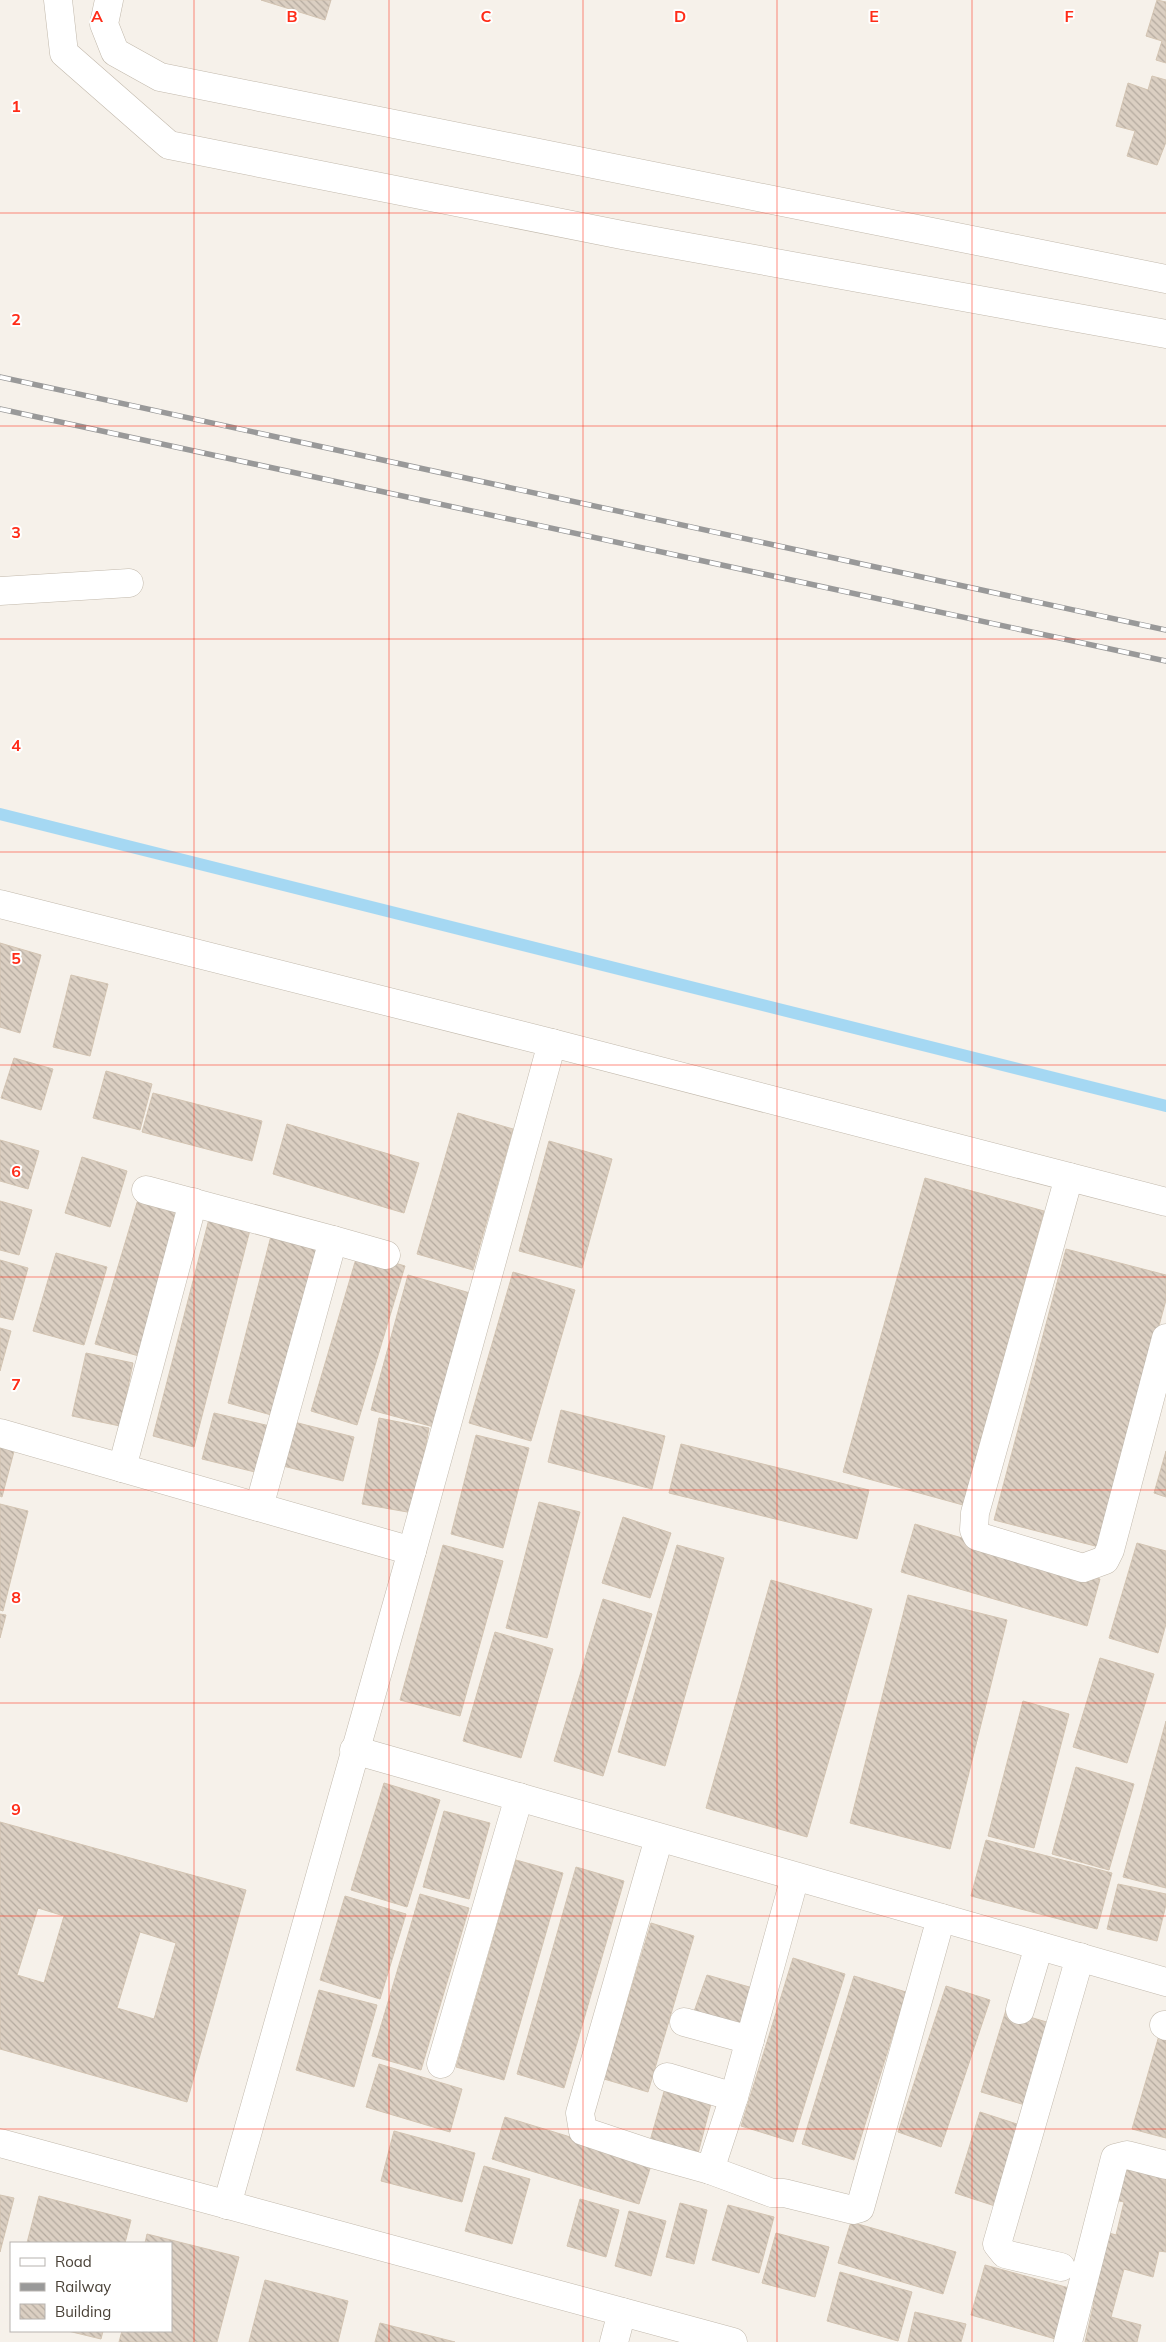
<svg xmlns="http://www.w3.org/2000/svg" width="1166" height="2342" font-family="Mulish,sans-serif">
<defs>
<pattern id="building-back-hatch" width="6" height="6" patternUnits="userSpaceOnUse" patternTransform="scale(1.25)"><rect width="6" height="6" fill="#dbcfc2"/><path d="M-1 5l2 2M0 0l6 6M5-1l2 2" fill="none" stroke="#b4aa9f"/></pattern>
</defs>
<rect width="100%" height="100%" fill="#f6f1ea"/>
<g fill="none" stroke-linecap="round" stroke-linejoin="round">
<path stroke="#a5d8f3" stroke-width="12" d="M0,814l1166,292"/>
</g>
<g fill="url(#building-back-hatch)" stroke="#d3c4b2" fill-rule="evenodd">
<path d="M261,0h70l-6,20z"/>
<path d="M1157,0l9,2v61l-10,-3 6,-19 -16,-5z"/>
<path d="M1152,76l14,4v62l-9,23 -30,-9 8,-25 -19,-5 12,-43 20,7z"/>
<path d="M0,943l41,12 -21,78 -20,-6z"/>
<path d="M71,975l37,9 -18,72 -37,-9z"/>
<path d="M14,1058l39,11 -12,41 -40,-12z"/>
<path d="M106,1071l46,13 -12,46 -47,-12z"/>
<path d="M153,1093l109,28 -10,40 -110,-29z"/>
<path d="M458,1113l55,16 -40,141 -56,-16z"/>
<path d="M287,1124l132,39 -15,50 -131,-39z"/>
<path d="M0,1140l39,11 -11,38 -28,-8z"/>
<path d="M549,1141l63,18 -30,109 -63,-17z"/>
<path d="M82,1157l45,14 -17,56 -45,-14z"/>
<path d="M925,1178l119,33 -81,294 -120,-33z"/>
<path d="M139,1196l43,9 -43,151 -44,-12z"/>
<path d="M0,1201l32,9 -13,45 -19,-5z"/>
<path d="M209,1219l41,11 -56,217 -41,-11z"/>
<path d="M272,1232l47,12 -44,172 -47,-13z"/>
<path d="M1066,1249l100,26v25l-67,247 -105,-27z"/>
<path d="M358,1252l47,14 -48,159 -46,-14z"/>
<path d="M56,1253l51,14 -23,78 -51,-14z"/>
<path d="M0,1260l28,8 -15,52 -13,-3z"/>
<path d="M513,1272l62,18 -44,151 -62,-18z"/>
<path d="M408,1275l62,18 -36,134 -63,-17z"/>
<path d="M0,1328l11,3 -11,40z"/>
<path d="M86,1353l47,10 -13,63 -48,-10z"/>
<path d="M561,1410l104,26 -13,53 -104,-27z"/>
<path d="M214,1413l56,13 -11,47 -57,-14z"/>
<path d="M379,1418l50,10 -16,85 -51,-9z"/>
<path d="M290,1421l64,16 -11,44 -64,-16z"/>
<path d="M0,1435l17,5 -15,57 -2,-1z"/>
<path d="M476,1435l53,13 -26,100 -52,-14z"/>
<path d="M681,1444l188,46 -12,49 -188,-46z"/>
<path d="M1166,1451v46l-12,-4z"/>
<path d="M539,1502l41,10 -33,126 -41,-10z"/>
<path d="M0,1504l28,7 -25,100 -3,-1z"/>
<path d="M623,1517l48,16 -21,65 -48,-15z"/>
<path d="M915,1524l185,55 -13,47 -186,-54z"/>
<path d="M1137,1543l29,8v73l-8,29 -49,-15z"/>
<path d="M443,1545l60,16 -43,155 -60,-16z"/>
<path d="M677,1545l47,13 -59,208 -47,-14z"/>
<path d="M771,1580l101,29 -65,228 -101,-29z"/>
<path d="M908,1595l99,25 -57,229 -100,-26z"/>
<path d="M603,1599l49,15 -49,162 -49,-15z"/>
<path d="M0,1614l6,1 -6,23z"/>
<path d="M495,1632l58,17 -32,109 -58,-17z"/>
<path d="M1100,1658l54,16 -27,89 -54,-16z"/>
<path d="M1023,1701l46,13 -35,134 -46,-12z"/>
<path d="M1166,1721v167l-43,-11z"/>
<path d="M1076,1767l58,17 -25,86 -57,-16z"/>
<path d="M384,1783l56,17 -33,107 -56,-17z"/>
<path d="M444,1811l46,12 -21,76 -46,-12z"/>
<path d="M0,1822l246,68 -59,212 -187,-53zM38,1908l26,8 -20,67 -27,-8zM140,1932l36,11 -22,76 -37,-11z"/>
<path d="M986,1840l126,33 -15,56 -126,-33z"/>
<path d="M516,1860l47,13 -59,207 -48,-13z"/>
<path d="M576,1867l48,14 -60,207 -47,-14z"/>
<path d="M1118,1884l48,10v11l-9,36 -50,-12z"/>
<path d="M420,1894l49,14 -48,162 -49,-14z"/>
<path d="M345,1896l61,18 -26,85 -60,-19z"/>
<path d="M651,1923l43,13 -46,156 -44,-13z"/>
<path d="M793,1958l52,16 -52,168 -52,-16z"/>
<path d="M707,1975l46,13 -13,45 -49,-13z"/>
<path d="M854,1976l52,16 -52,168 -52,-16z"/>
<path d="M946,1986l44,14 -49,147 -43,-15z"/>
<path d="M319,1990l58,15 -23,82 -58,-17z"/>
<path d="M1006,2010l44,13 -25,82 -44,-13z"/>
<path d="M1160,2032l6,2v104l-34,-9z"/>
<path d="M379,2064l83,25 -12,43 -84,-25z"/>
<path d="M665,2088l47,12 -16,61 -48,-13z"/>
<path d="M980,2112l43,14 -25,81 -43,-14z"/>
<path d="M505,2117l147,45 -13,42 -147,-45z"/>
<path d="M394,2131l81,22 -13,49 -81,-21z"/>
<path d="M1122,2164l44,10v78l-7,-1 -6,26 -29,-8 -13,48 30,8 -4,17h-52l9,-40 -8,-2 16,-69 14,4 8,-33 -10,-2z"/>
<path d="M484,2166l46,13 -18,65 -47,-13z"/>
<path d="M0,2195l14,3 -14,54z"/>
<path d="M39,2196l92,24 -6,23h-98z"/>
<path d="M580,2199l39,11 -13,47 -39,-11z"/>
<path d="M680,2203l27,7 -13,54 -28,-7z"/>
<path d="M728,2205l46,12 -15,56 -47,-13z"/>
<path d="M629,2211l37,10 -15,55 -36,-10z"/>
<path d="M851,2222l105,30 -13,42 -105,-31z"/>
<path d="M776,2233l53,14 -14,50 -53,-14z"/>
<path d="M147,2234l92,23 -22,85h-98l3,-11h49v-88h-26z"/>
<path d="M985,2265l88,24 -14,51 -88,-25z"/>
<path d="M840,2272l72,20 -14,49 -71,-20z"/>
<path d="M265,2280l83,21 -10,41h-89z"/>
<path d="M915,2312l51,12 -5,18h-53z"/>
<path d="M380,2323l75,19h-80z"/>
<path d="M68,2331h35l-2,8z"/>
</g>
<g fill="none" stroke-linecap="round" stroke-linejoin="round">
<g stroke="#c2b9ac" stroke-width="29">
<g id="minor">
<path d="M58,0l6,53 105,92 453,90 544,99"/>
<path d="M109,0l-5,24 11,28 45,25 1006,202"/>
<path d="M0,591l129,-8"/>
<path d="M0,904l552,139 614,159"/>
<path d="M1069,1177l-94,336 -1,17 3,6 106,32 22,-8 5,-10 56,-212"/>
<path d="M146,1190l187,50 -74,267"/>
<path d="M333,1240l53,15"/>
<path d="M0,1433l412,118"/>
<path d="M122,1468l71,-266"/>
<path d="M354,1750l812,232"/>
<path d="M659,1838l-79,275 3,18 66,22 61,17 24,-73 61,-220"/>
<path d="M1020,2010l19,-64"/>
<path d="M684,2022l66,18"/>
<path d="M1164,2025l2,1"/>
<path d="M441,2064l78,-267"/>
<path d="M667,2077l67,20"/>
<path d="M0,2143l733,199"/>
<path d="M710,2170l62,23h12l69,17 7,-2 81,-290"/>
<path d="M227,2205l185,-654 140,-508"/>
<path d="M1061,2267l-56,-13 -8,-10 83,-287"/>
<path d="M614,2342l8,-30"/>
<path d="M1068,2342l47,-184 12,-3 39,10"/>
</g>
</g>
<use href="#minor" stroke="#fff" stroke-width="28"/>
<g stroke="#999" stroke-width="5.5">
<g id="rail">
<path d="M0,377l1166,253"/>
<path d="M0,409l1166,252"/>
</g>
</g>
<use href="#rail" stroke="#fff" stroke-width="4" stroke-dasharray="11" stroke-linecap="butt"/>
</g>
<path fill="none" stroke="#ff2c18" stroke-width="1" stroke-opacity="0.55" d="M194,0v2342M389,0v2342M583,0v2342M777,0v2342M972,0v2342M0,213h1166M0,426h1166M0,639h1166M0,852h1166M0,1065h1166M0,1277h1166M0,1490h1166M0,1703h1166M0,1916h1166M0,2129h1166"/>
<g font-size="16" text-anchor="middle" font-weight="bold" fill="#ff2c18" stroke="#fff" stroke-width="4" stroke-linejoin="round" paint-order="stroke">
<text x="97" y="22">A</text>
<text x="292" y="22">B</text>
<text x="486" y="22">C</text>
<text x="680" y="22">D</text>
<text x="874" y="22">E</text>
<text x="1069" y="22">F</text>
<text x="16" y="112">1</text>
<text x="16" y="325">2</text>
<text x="16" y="538">3</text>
<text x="16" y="751">4</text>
<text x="16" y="964">5</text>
<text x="16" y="1177">6</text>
<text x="16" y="1390">7</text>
<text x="16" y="1603">8</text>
<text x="16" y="1815">9</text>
</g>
<rect x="10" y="2242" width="162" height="90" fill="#ffffff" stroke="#b7b3af"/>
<rect x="20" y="2258" width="25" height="8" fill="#ffffff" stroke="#b7b3af"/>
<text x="55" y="2267" font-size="15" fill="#4a4238">Road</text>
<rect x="20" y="2283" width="25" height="8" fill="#999999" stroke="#b7b3af"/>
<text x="55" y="2292" font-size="15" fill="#4a4238">Railway</text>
<rect x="20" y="2304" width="25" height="15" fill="url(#building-back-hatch)" stroke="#b7b3af"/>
<text x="55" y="2317" font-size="15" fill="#4a4238">Building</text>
</svg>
